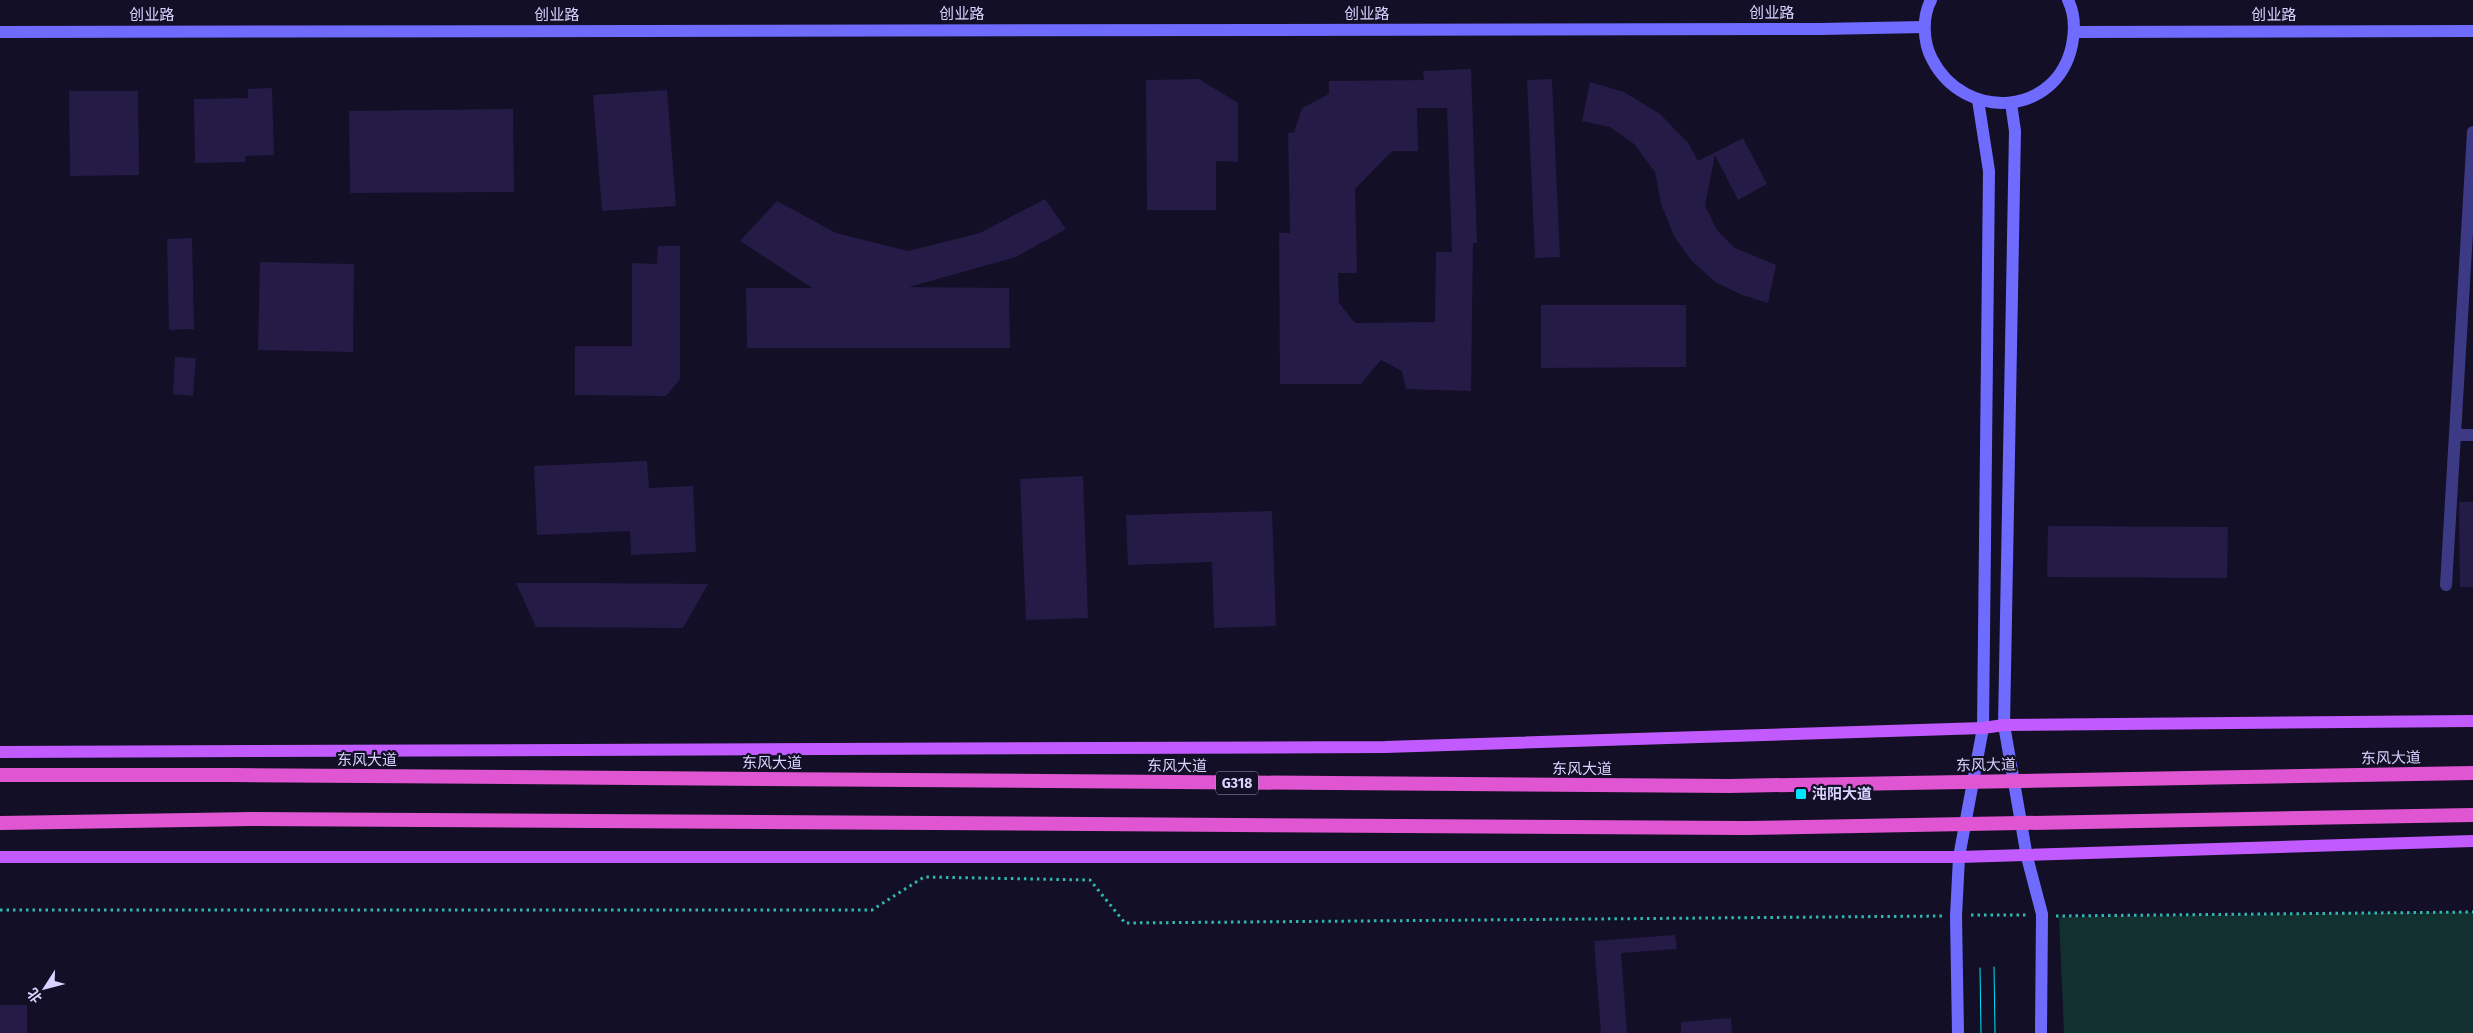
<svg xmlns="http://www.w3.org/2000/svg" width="2473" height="1033" font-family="'Fira Sans','Noto Sans SC',sans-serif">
<rect width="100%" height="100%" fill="#130f26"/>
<path fill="#12302f" d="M2473,912v121h-409l-5,-116z"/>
<g fill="#241b47" fill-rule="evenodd">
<path d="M1471,69l6,174h-4l-2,148 -65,-2 -4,-18 -21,-11 -20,24h-81l-1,-151h11l-2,-100 6,-1 8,-24 27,-14v-13l95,-1 -1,-9zM1417,108h30l5,144h-16l-1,70 -80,1 -16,-20 -1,-30h19l-2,-84 37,-38h26z"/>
<path d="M1199,79l39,24v59l-22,-1v49h-69l-1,-130z"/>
<path d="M1552,79l8,178 -25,1 -8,-178z"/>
<path d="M1590,82l34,10 36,22 29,30 9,17 45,-23 24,46 -29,16 -23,-45 -10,51 12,24 18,18 41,17 -8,38 -26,-8 -27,-13 -24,-22 -17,-24 -13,-32 -6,-32 -21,-28 -24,-17 -28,-6z"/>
<path d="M272,88l2,67 -29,1v6l-50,1 -1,-64 54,-1v-9z"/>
<path d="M667,90l9,116 -74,5 -9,-116z"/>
<path d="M69,91h69l1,84 -69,1z"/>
<path d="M513,109l1,83 -164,1 -1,-82z"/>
<path d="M1045,199l21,30 -50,28 -107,30 100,1 1,60h-263l-1,-60h66l-72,-47 37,-40 59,32 72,18 72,-18z"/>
<path d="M192,238l2,91 -25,1 -2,-91z"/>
<path d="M658,246h22v133l-14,17 -91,-1v-49h57v-83l25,1z"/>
<path d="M260,262l94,2 -1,88 -95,-2z"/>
<path d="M1541,305h145v62l-145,1z"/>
<path d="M175,357l21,1 -3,38 -20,-2z"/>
<path d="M647,461l2,27 44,-2 3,66 -65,3 -1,-24 -93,4 -3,-69z"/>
<path d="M1083,476l5,142 -62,2 -6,-141z"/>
<path d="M2459,502h14v85h-13z"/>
<path d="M1272,511l4,115 -62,2 -2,-66 -84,3 -2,-50z"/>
<path d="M2048,526l180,1 -1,51 -180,-1z"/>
<path d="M516,583h71l121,1 -25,44 -147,-1z"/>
<path d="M1675,935l2,14 -56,4 6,80h-26l-7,-92z"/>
<rect x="0" y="1005" width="27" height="28"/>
<path d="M1731,1018l1,15h-51v-11z"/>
</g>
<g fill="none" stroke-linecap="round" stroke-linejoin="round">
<g stroke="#2fb8b0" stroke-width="3" stroke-dasharray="2.5 4" stroke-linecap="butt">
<path d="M0,910h872l52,-33 166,3 35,43 818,-7"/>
<path d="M1971,915h57"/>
<path d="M2056,916l417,-4"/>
</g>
<g stroke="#3d3a85" stroke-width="12">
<path d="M2455,435h18"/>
<path d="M2446,585l27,-453"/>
</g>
<g stroke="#6f6bff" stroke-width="12">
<path d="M1931,0c-9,17 -8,42 1,59 32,63 125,58 140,-14 3,-15 3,-31 -4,-45"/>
<path d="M0,32l1820,-3 104,-2"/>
<path d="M2075,32l398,-1"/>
<path d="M2011,103l4,28 -11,594 23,132 15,57 -1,119"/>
<path d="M1958,1033l-2,-117 3,-59 24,-129 6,-557 -11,-71"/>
</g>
<g stroke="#c25bff" stroke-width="12">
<path d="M0,752l1385,-5 598,-19 21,-3 469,-4"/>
<path d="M0,857h1959l514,-16"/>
</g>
<g stroke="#00e5ff" stroke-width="1">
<path d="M1994,967l1,66"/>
<path d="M1980,968l1,65"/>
</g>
<g stroke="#e055d1" stroke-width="14">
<path d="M0,775h234l1495,11 744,-13"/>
<path d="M0,823l253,-4 1493,9 727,-13"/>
</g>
</g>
<rect fill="#00e5ff" stroke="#130f26" stroke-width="2" x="1795" y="788" width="12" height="12" rx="2.5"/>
<g text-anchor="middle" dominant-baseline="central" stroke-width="4.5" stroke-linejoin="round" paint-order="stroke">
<rect fill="#130f26" stroke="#9e99be" stroke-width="1" x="1216" y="771.5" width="42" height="23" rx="4"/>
<g font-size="14" font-weight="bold" fill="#d9d4ff">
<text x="1237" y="783">G318</text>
</g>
<g font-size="15" fill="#d9d4ff" stroke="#130f26">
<text x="1772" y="13">创业路</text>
<text x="962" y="14">创业路</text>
<text x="1367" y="14">创业路</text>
<text x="152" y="15">创业路</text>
<text x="557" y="15">创业路</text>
<text x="2274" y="15">创业路</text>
<text transform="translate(2391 758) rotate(-1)">东风大道</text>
<text x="367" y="760">东风大道</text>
<text x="772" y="763">东风大道</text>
<text transform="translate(1986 765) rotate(-1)">东风大道</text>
<text x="1177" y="766">东风大道</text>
<text x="1582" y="769">东风大道</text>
</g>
<g font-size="15" font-weight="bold" fill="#d9d4ff" stroke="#130f26" text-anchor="start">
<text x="1812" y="794">沌阳大道</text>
</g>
</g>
<g transform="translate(45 988) rotate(234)" stroke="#130f26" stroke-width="4" paint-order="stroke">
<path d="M0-4L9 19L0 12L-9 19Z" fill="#d9d4ff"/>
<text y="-8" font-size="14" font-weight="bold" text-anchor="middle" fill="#d9d4ff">北</text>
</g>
</svg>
